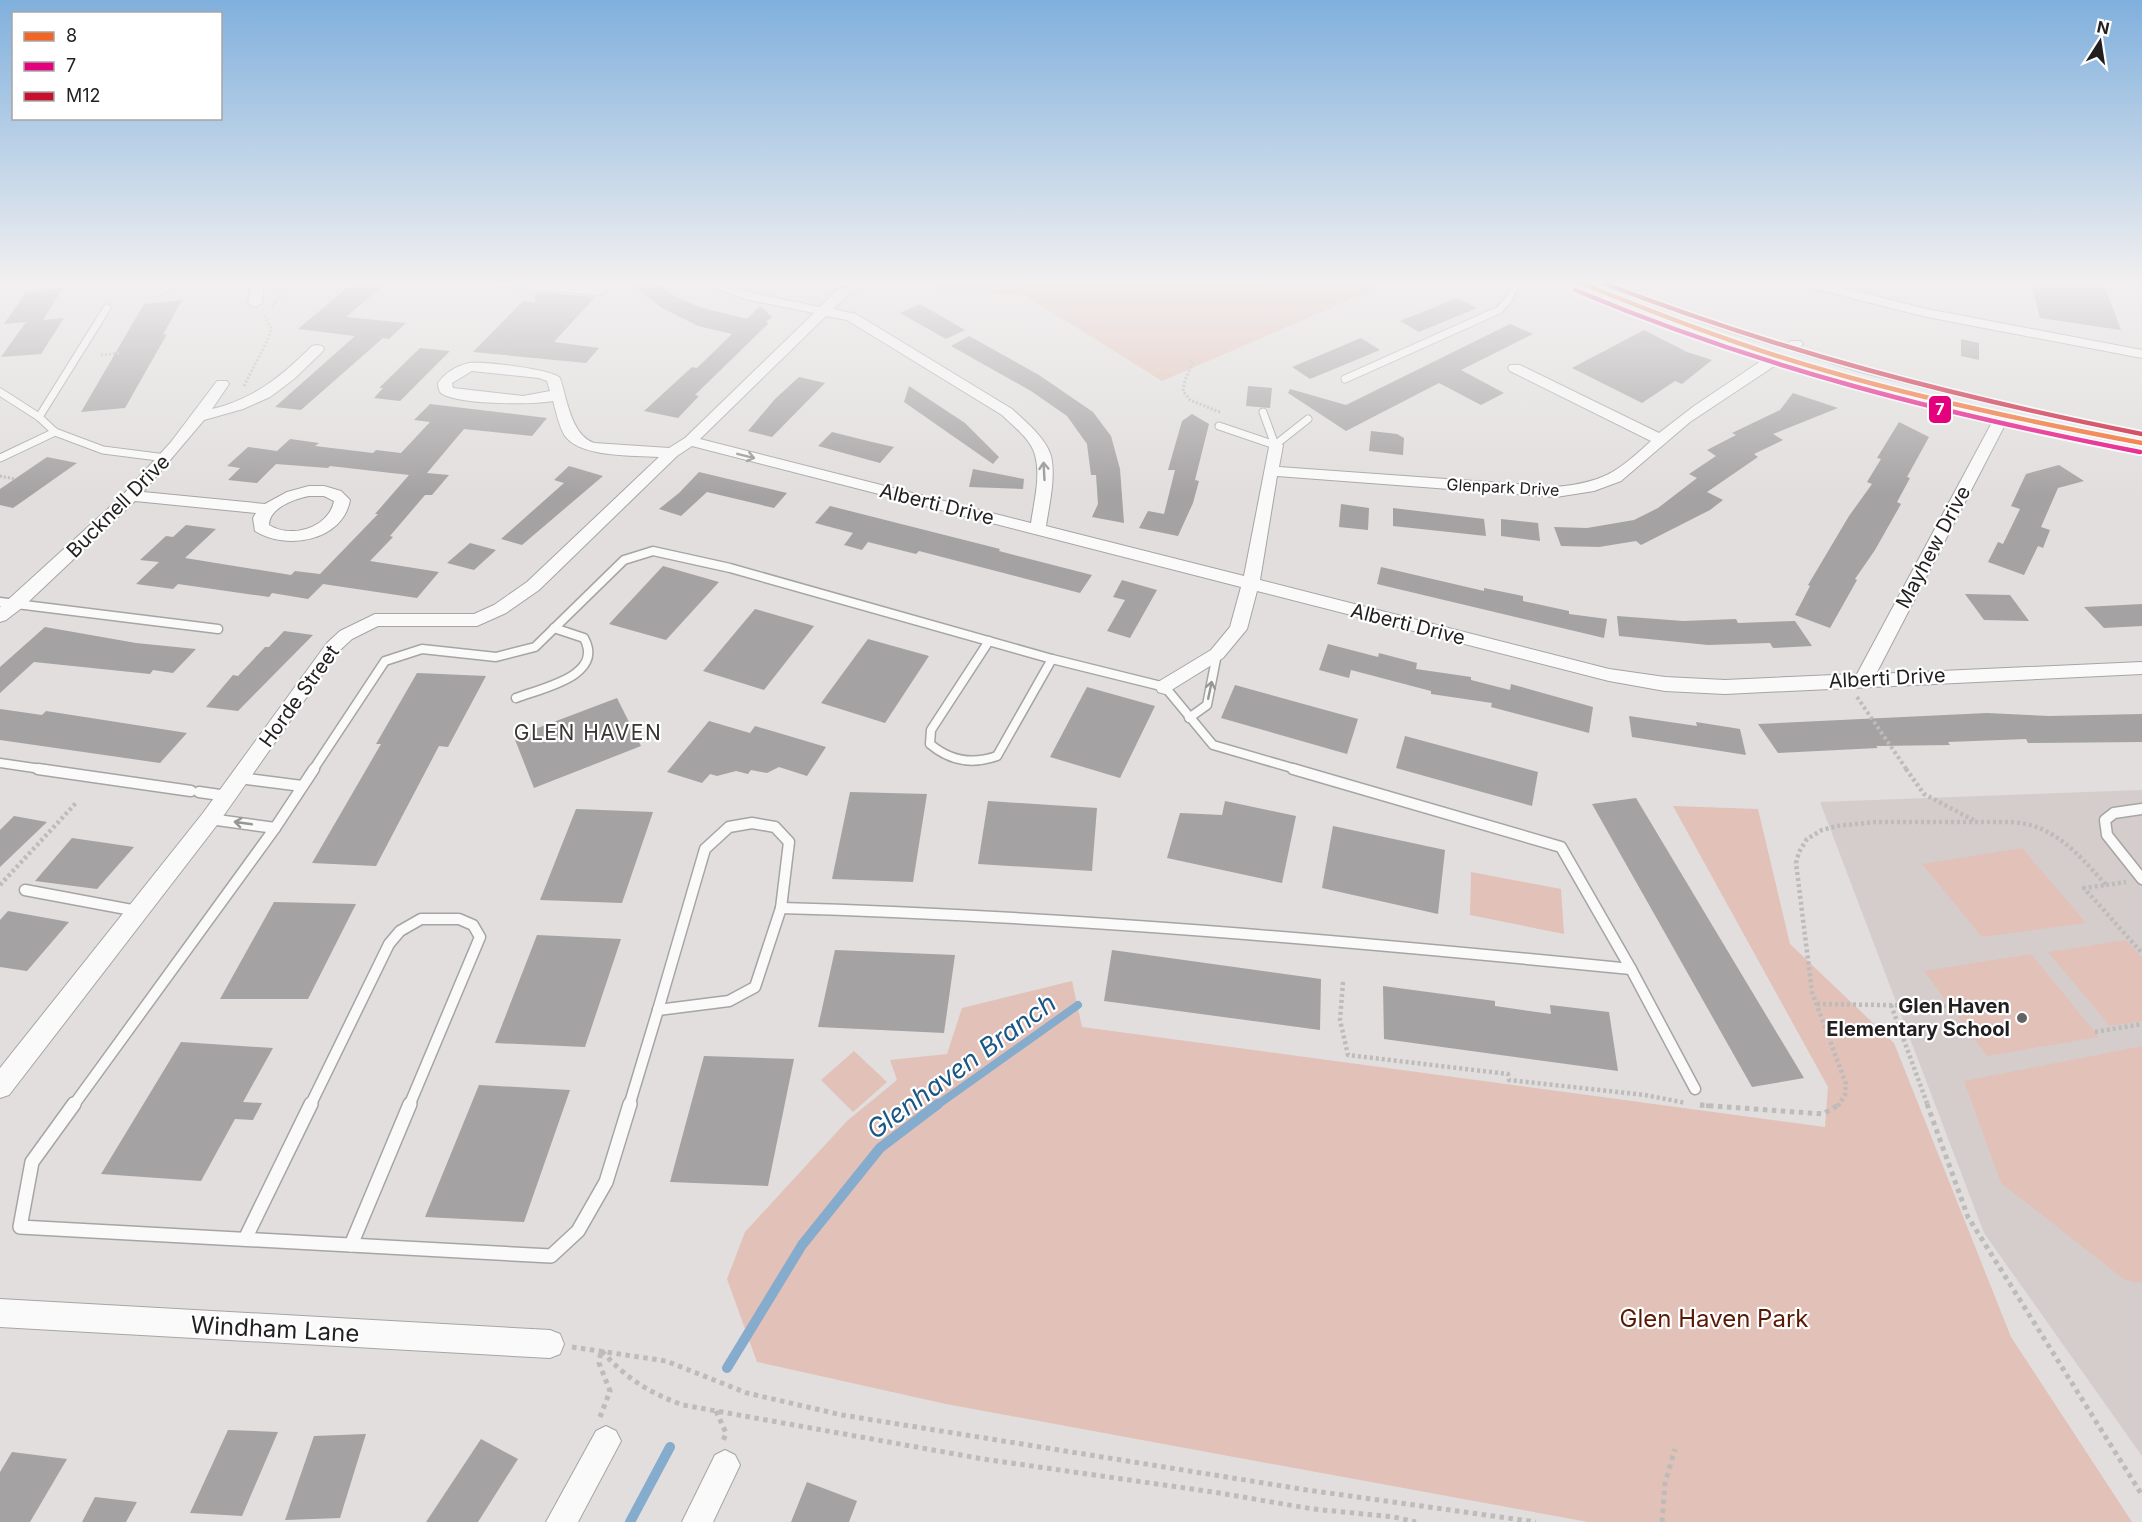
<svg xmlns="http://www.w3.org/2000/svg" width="2142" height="1522" font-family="Inter,sans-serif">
<rect width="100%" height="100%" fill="#e1dedd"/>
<path fill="#d5cdcb" d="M2142,790v666l-158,-223 -164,-431z"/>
<g fill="#e2c1b8">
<path d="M921,282h470l-229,99 -136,-85 -93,-8z"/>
<path d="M1673,806l85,3 32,135 104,99 117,294 121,185h-544l-642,-118 -189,-42 -30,-83 18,-47 102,-111 50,-41 -7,-20 57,-6 15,-46 110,-27 10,46 743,100 3,-40z"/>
<path d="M2022,848l64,75 -104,14 -60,-73z"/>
<path d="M1471,872l90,17 3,45 -94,-19z"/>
<path d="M2126,940l16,18v63l-32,5 -62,-74z"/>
<path d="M2031,954l68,83 -112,19 -63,-85z"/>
<path d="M2142,1046v237l-17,-3 -124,-97 -37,-102z"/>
<path d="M854,1051l33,31 -34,30 -32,-32z"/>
</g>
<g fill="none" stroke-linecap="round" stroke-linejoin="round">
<path stroke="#85abcd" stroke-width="8" d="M936,1106l142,-101"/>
<g stroke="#85abcd" stroke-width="10">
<path d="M727,1368l75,-123 78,-97 58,-44"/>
<path d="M630,1522l40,-75"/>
</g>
</g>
<g fill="#a4a2a2">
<path d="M354,282h33l-41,35 60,6 -17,16 -6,-1 -82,72 -26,-3 80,-71 -57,-7z"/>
<path d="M628,282h28l17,13 26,12 48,12 13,-13 12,11 -6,5 3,1 -74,72 4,1 -21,22 -34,-7 48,-44 5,1 35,-34 -34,-8 -36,-18z"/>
<path d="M2031,282h72l18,48 -81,-12z"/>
<path d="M63,288l-20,32 -12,1 33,-3 -23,36 -40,3 25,-35 -22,2 22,-32z"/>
<path d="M535,292l60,5 -41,45 45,6 -13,15 -113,-11 50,-51 12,1z"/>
<path d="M1457,298l20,10 -58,24 -19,-11z"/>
<path d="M182,300l-19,35 4,-1 -42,74 -44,4 63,-108z"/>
<path d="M920,304l45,26 -19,9 -46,-26z"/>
<path d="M1510,324l23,10 -72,36 43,23 -23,12 -42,-22 -93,48 -58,-38 2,-4 56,16z"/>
<path d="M1644,330l43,22 25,8 -30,24 -7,-3 -33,22 -70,-35z"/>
<path d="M969,336l70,39 54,37 18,24 9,33 4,54 -32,-6 6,-13 -2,-29h-5l-4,-31 -20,-28 -36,-25 -80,-45z"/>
<path d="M1361,338l19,12 -70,29 -18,-12z"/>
<path d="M1961,339l18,4v17l-18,-4z"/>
<path d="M420,348l30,3 -50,50 -26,-3 9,-10h-4z"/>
<path d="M799,377l26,6 -53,54 -24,-6 27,-32z"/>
<path d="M909,386l56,37 34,34 -6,7 -89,-62z"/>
<path d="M1248,386l24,2 -2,20 -24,-2z"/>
<path d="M1793,393l45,15 -65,26 10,6 -29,14 4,3 -51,35 16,8 -13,10 -69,35 -5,-4 -37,6 -38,-1 -7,-19 33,1 47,-8 24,-12 39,-30 -8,-4 27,-18 -9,-6 29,-15 -4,-2 48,-23z"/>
<path d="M430,404l117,14 -15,18 -68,-7 -37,44 22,2 -17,20h-7l-35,41 3,1 -23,24 69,11 -22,26 -94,-14 -15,15 -36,-6 -3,4 -91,-13 -5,5 -37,-5 23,-22 -19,-2 26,-24 7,1 13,-12 30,4 -31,29 106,17 4,-4 25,3 58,-60h-3l34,-39 -79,-9 -2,2 -52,-4 -19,19 -29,-3 12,-12 -13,-2 21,-19 29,4 13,-12 29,4 -4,3 58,7 3,-3 25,3 29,-31 -16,-2z"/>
<path d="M1192,414l17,10 -14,56 4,1 -6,22 -15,33 -39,-8 9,-17 16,3 11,-44h-7l14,-49z"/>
<path d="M1899,422l30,15 -22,40 3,1 -13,24 4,2 -26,46 -20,29 2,1 -27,48 -35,-13 15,-29 -2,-1 41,-69 23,-32 -5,-2 14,-23 -4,-1z"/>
<path d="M1371,431l26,3 7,4 -1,17 -34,-4z"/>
<path d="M832,432l40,10 22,5 -14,16 -62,-17z"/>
<path d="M47,457l30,6 -64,45 -13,-3v-16z"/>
<path d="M2059,465l25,16 -26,7 -17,39 9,3 -7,18 -5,-2 -14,29 -36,-13 10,-20 5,2 17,-35 -9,-3 15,-32z"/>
<path d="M569,466l34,10 -81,69 -21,-6 63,-56 -10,-3z"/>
<path d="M973,469l51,10 -1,10 -54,-2z"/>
<path d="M699,472l21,5 67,16 -13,15 -67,-16 -26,24 -22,-7 20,-16z"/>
<path d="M1341,504l28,4 -1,22 -29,-3z"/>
<path d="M830,506l170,43 -1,2 93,24 -12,18 -161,-42 -3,3 -48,-12 -6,8 -18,-5 9,-12 -38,-10z"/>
<path d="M1393,508l91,11 2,17 -93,-10z"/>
<path d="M1501,519l37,4 2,18 -39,-5z"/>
<path d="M470,543l26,7 -22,20 -27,-7z"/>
<path d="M663,566l56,16 -53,58 -57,-16z"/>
<path d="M1381,567l103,24v-3l39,8v5l46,10v3l38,5 -3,19 -227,-54z"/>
<path d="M1122,580l35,10 -27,48 -23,-7 18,-31 -12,-3z"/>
<path d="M1965,594l45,1 19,26 -45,-1z"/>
<path d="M2142,604v22l-38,2 -20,-21z"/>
<path d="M755,609l59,17 -50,64 -61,-19z"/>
<path d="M1617,616l66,5 53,-2 2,4 57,-2 17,25 -39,2 -3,-5 -62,2 -89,-9z"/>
<path d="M45,627l91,16 60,6 -23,24 -20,-3 -3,4 -116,-12 -34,31v-26z"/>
<path d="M284,631l29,4 -75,76 -32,-4 27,-32 5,1 27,-29h4z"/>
<path d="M868,639l61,17 -44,67 -64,-20z"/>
<path d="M1328,644l50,13 1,-4 38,10 -1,6 55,8v3l39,10 1,-6 82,23 -4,26 -98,-26 1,-4 -61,-9v-3l-80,-21 -2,8 -30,-8z"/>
<path d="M417,673l69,3 -38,71 -9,-1 -63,120 -64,-3 69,-119h-5z"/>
<path d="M1235,685l123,34 -11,35 -126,-36z"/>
<path d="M1087,687l68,19 -35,72 -70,-21z"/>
<path d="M617,698l24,48 -107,42 -20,-51z"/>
<path d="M0,709l42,6 4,-4 141,22 -27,30 -160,-23z"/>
<path d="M1987,713l63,3 92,-2v28l-114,1 -2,-4 -78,3 2,3 -74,1 2,2 -100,5 -20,-29z"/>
<path d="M1629,716l68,10 -1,-4 44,7 6,26 -114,-18z"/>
<path d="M709,721l41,12 5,-7 71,21 -19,29 -28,-9 -12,6 -16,-3 -3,4 -12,-3 -19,5 -7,-2 -8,9 -35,-11z"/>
<path d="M1405,736l133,36 -6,34 -136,-38z"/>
<path d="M850,792l77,2 -14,88 -81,-3z"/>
<path d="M1636,798l112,187 56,93 -52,9 -160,-283z"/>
<path d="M988,801l109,7 -5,63 -114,-7z"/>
<path d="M1225,801l71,15 -14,67 -115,-25 13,-45 42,2z"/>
<path d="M576,809l77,3 -31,91 -82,-3z"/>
<path d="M14,816l33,6 -47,45v-37z"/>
<path d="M1333,826l112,24 -7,64 -116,-26z"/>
<path d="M72,838l62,9 -37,42 -62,-8z"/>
<path d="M274,902l82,2 -48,95h-88z"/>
<path d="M8,911l61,11 -42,49 -27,-4v-47z"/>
<path d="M537,935l84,4 -36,108 -90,-4z"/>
<path d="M835,950l120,5 -11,78 -126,-6z"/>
<path d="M1112,950l209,29 -1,51 -216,-29z"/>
<path d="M1383,986l112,15v5l56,8 -1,-9 59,7 9,59 -234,-32z"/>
<path d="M181,1042l92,6 -30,54 19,1 -9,17 -18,-1 -34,62 -100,-7z"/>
<path d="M704,1056l90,3 -26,127 -98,-4z"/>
<path d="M479,1085l91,5 -46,132 -99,-5z"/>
<path d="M228,1430l50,2 -36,84 -52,-3z"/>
<path d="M366,1434l-26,84 -55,2 29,-84z"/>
<path d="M481,1439l37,20 -40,63h-52z"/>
<path d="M12,1452l55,7 -37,63h-30v-50z"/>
<path d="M807,1482l50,19 -8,21h-58z"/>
<path d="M95,1497l42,5 -11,20h-44z"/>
</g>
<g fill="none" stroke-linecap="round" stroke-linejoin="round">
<g stroke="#a7a5a4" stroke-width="9">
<g id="lane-far3">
<path d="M161,290l10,-8"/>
<path d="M1345,379l154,-69 10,-11 7,-17"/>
<path d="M0,392l39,25 16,15 48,18 63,8"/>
<path d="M1263,412l12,33"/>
<path d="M39,417l68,-109"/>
<path d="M1219,426l56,19"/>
<path d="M1275,445l33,-26"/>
<path d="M0,458l55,-26"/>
</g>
</g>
<g stroke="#a7a5a4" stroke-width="11">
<g id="lane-far2">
<path d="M0,602l218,27"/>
<path d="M989,641l-58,89 -1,14c20,17 42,21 67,12l55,-97"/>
<path d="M516,698c26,-10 89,-22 68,-60l-30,-10"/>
<path d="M1189,718l18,-13 10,-51"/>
<path d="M0,763l48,7"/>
<path d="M313,770l72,-109 37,-12 74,8 39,-10 89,-87 29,-9 77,17 322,91 113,28 48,58 86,25"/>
</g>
</g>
<g stroke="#a7a5a4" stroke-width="13">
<g id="lane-far1">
<path d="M38,769l153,22"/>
<path d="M239,778l63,8"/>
<path d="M199,792l28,4"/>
<path d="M2142,809l-28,4 -9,7 2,15 35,44"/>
<path d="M210,819l65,9"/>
<path d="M25,890l112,21"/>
<path d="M781,908c284,8 567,33 850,61l-70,-122 -268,-78"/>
<path d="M1631,969l64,120"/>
<path d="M658,1010l47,-161 24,-22 23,-4 23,4 14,15 -8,66"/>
<path d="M658,1010l71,-9 26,-14 26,-79"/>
<path d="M73,1106l202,-278 39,-59"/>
<path d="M310,1106l79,-162 11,-13 21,-12h38l14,6 7,12 -71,169"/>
<path d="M629,1106l29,-96"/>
</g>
</g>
<g stroke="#a7a5a4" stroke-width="16">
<g id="lane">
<path d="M74,1104l-42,58 -12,65 531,29 27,-25 28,-49 24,-78"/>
<path d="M245,1239l66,-135"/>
<path d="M351,1245l59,-141"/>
</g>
</g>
<g stroke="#a7a5a4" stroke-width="2">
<g id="street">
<path d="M252,282h12l-2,21 -7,4 -7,-4z"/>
<path d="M488,282h46l66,5 6,4 -6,4 -106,-9z"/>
<path d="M703,282h17l37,12 63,13 19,-19h10l1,3 -1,3 -16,15 23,5 156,95c13,12 34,29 39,47 5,22 -2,49 -5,70l198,50 26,-134 5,-2 8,5 -4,22 277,20c48,-5 60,-14 95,-46l-141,-70 -2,-3 2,-3h10l139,68 35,-27 97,-65h10l2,3 -15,13 -98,65 -69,59 -27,10 -38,6 -279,-21 -17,104 349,89 56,8 60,3 132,-6 139,-259 7,-4 7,4 -134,259 266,-12v12l-417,20 -60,-3 -56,-10 -352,-90 -10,38 -24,29 -58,36 -7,-2 -2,-5 2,-5 53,-32 19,-23 11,-40 -549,-141 -15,10 -138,134 -33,23 -29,13h-99l-26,13 -13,12 -122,174 -208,270 -9,3v-30l203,-255 124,-170 13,-12 35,-17h99l20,-9 33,-23 132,-125c-25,-2 -78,1 -94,-21 -6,-9 -9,-25 -12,-35 -18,4 -101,4 -113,-9 -1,-2 -2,-6 -2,-9 7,-10 18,-17 31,-20 13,-2 83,6 91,15 7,21 11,57 34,65l75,5 16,-10 129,-125 -65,-13 -44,-15zM826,316l21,4 155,95c11,11 29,24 33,40 6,21 -1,47 -4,68l-331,-84zM472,371l67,7 8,3 3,10 -27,5 -70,-8 -1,-5z"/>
<path d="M1636,282h15l-11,8h-10l-1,-3z"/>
<path d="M1798,282h20l109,27 215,41v8l-215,-41 -127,-32z"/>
<path d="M317,345l5,1 2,3 -2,3 -28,27 -24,18 -27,12 -39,11 -61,72 122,12 22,-12 22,-6h15l17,5 9,9c-7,41 -64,51 -95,31l-2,-13 3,-5 -121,-12 -112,106 -17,13 -6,2v-15l121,-110 50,-55 46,-61h10l2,3 -17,25c42,-10 70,-33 100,-63zM309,496h15l10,5c-5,27 -43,38 -65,24 0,-17 25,-26 40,-29z"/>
<path d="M0,1299l550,31 10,4 4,10 -4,10 -10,4 -550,-31z"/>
<path d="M606,1426l10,5 5,10 -43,81h-32l50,-91z"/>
<path d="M725,1450l10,5 5,10 -27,57h-31l33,-67z"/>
</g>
</g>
<g stroke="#bcbaba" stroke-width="3">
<path id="primary" d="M1568,282h26l128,49 141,43 135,33 144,29v14c-123,-24 -247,-50 -367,-88 -69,-22 -137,-48 -204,-76z"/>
</g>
<g stroke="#bdbcbb" stroke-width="3" stroke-dasharray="2 2" stroke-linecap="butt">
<path d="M141,287l8,-5"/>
<path d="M859,289l9,-7"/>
<path d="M272,307l8,-11 2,-14"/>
<path d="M101,355l20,-2"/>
<path d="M1190,360l3,3 -8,17 -2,11 7,9 30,12"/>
<path d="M244,386l25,-49 2,-9 -7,-14"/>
<path d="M0,476l15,3"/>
</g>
<path stroke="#bdbcbb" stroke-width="4" stroke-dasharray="3 3" stroke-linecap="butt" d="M1857,697l50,73"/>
<g stroke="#bdbcbb" stroke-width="4.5" stroke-dasharray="3 3" stroke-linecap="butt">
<path d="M1906,769l18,25 53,28"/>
<path d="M0,885l76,-82"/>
<path d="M2106,885l20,-3"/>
<path d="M1343,982l-3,38 8,35 160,19 1,6 136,15 41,8"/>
<path d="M1817,1004l133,2"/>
<path d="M1891,1005l37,101"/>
<path d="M2095,1032l47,-8"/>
<path d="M1700,1105l10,1"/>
<path d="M1838,1106l7,-11 1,-11 -34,-92 -16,-129 3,-11 8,-13 15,-9 15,-4 38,-4h136c43,2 68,33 95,63l-22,3 58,65"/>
</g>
<g stroke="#bdbcbb" stroke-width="5" stroke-dasharray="4.5 4.5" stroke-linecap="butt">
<path d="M1927,1104l41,113 174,278"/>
<path d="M1700,1105l123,9 17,-10"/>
<path d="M572,1347l94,14 81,32 95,22 465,75 229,32"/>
<path d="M602,1351c22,26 49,43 81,54l300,54 230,33 100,17 81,8 22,5"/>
<path d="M716,1411l10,22 -3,8"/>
<path d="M600,1417l10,-26 -11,-28 2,-12"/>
<path d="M1662,1522l3,-39 10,-34"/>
</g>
<use href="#lane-far3" stroke="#fafafa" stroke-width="7"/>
<use href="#lane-far2" stroke="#fafafa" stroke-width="8"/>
<use href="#lane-far1" stroke="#fafafa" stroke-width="10"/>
<use href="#lane" stroke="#fafafa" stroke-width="13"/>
<use href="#street" fill="#fafafa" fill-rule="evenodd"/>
<use href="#primary" fill="#e4eaef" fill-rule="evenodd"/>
<g stroke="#fff" stroke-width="8">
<path id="bus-1" d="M1578,282c82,33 164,65 249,89 103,30 209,52 315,72"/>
</g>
<g stroke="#fff" stroke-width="8">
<path id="bus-2" d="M1575,290c185,78 369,124 565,162"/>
</g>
<g stroke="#fff" stroke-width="8">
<path id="bus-3" d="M1601,282c177,69 355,115 541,152"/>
</g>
<use href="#bus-1" stroke="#f26522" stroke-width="4.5"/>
<use href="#bus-2" stroke="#e5007d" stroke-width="4.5"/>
<use href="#bus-3" stroke="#c8102e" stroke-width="4.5"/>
</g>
<defs><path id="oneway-shaft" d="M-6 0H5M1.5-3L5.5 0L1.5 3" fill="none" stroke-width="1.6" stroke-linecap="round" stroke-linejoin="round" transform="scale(1.5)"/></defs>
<g stroke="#989797">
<use href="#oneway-shaft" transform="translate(746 456) rotate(14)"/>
<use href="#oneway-shaft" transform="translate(1044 471) rotate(-93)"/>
<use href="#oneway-shaft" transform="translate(1210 690) rotate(-78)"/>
<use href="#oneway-shaft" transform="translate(243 823) rotate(-172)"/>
</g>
<linearGradient id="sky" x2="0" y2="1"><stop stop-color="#80b0dd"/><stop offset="0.57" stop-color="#f2f0f0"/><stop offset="1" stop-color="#f2f0f0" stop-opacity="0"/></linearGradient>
<rect width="2142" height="495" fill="url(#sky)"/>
<circle fill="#646262" stroke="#fff" stroke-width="2" cx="2022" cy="1018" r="6"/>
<g text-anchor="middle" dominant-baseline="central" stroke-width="4.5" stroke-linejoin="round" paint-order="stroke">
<g font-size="16" fill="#211f1f" stroke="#fff">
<text transform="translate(1503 487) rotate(3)">Glenpark Drive</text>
</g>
<g font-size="20" fill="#211f1f" stroke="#fff">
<text transform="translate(937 504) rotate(14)">Alberti Drive</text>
<text transform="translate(118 506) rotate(-45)">Bucknell Drive</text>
<text transform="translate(1933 547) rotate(-62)">Mayhew Drive</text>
<text transform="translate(1408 624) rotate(14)">Alberti Drive</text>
<text transform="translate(1887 678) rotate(-3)">Alberti Drive</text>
<text transform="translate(299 696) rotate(-54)">Horde Street</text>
</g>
<g font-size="20" font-weight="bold" fill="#211f1f" stroke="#fff" text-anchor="end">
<text x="2010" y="1006">Glen Haven<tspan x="2010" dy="23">Elementary School</tspan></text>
</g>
<g font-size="21" letter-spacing="1.5" fill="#393634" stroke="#fff">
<text x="588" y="732">GLEN HAVEN</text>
</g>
<g font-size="24" fill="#591904" stroke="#fff">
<text x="1714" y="1318">Glen Haven Park</text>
</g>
<g font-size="24" fill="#211f1f" stroke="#fff">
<text transform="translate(275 1329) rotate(3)">Windham Lane</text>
</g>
<g font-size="26" font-style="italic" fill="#195786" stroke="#fff">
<text transform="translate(961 1066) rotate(-36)">Glenhaven Branch</text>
</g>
</g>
<rect stroke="#fff" stroke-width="2" x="1928" y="395" width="24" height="29" rx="6" fill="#e5007d"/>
<g font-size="16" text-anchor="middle" font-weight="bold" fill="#fff">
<text x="1940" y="415">7</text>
</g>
<rect x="12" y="12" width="210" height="108" fill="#ffffff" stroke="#a6a5a5" stroke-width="1.5"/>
<rect x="24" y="32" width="30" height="9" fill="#f26522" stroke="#a6a5a5" stroke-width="1.5"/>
<text x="66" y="42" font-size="18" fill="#211f1f">8</text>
<rect x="24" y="62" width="30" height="9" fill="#e5007d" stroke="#a6a5a5" stroke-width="1.5"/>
<text x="66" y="72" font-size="18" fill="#211f1f">7</text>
<rect x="24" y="92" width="30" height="9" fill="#c8102e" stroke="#a6a5a5" stroke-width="1.5"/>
<text x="66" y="102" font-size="18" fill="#211f1f">M12</text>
<g transform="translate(2100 42) rotate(12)" stroke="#ffffff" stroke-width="4.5" paint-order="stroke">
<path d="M0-4.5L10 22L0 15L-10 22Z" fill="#211f1f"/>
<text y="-9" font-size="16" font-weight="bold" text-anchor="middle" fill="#211f1f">N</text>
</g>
</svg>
